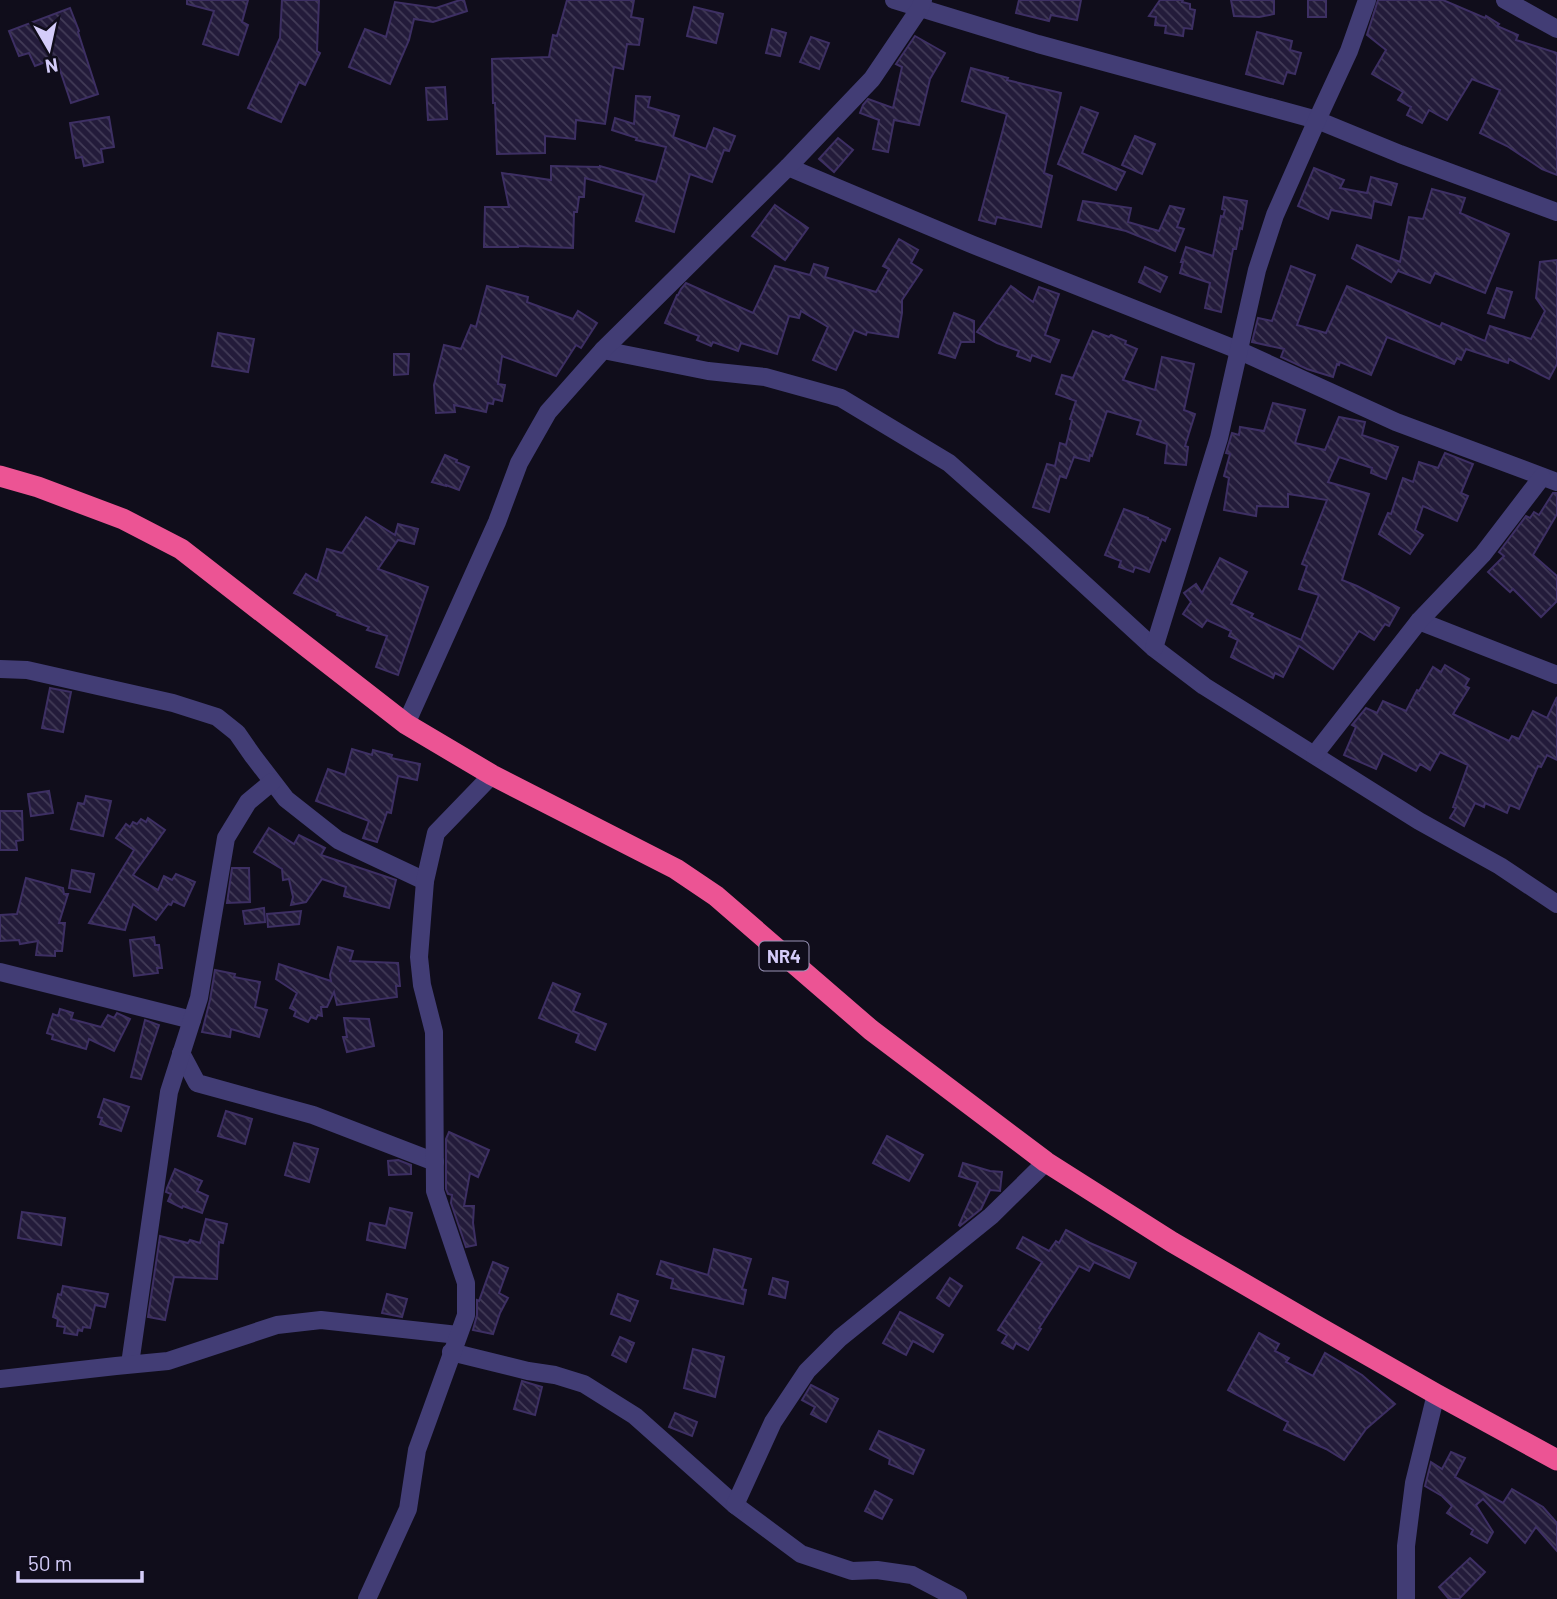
<svg xmlns="http://www.w3.org/2000/svg" width="1557" height="1599" font-family="Barlow,sans-serif">
<defs>
<pattern id="building-back-hatch" width="6" height="6" patternUnits="userSpaceOnUse" patternTransform="scale(1.75)"><rect width="6" height="6" fill="#231b3a"/><path d="M-1 5l2 2M0 0l6 6M5-1l2 2" fill="none" stroke="#423b57"/></pattern>
</defs>
<rect width="100%" height="100%" fill="#100d1b"/>
<g fill="url(#building-back-hatch)" stroke="#3d2f63" stroke-width="2">
<path d="M187,0h61l-6,22 6,3 -10,30 -35,-11 11,-33 -27,-7z"/>
<path d="M282,0h37l-2,51 3,2 -15,32 -6,-3 -18,40 -33,-14 32,-70z"/>
<path d="M460,0h4l3,11 -34,11 -19,-3 -5,21 -19,44 -41,-17 16,-38 21,8 9,-35 41,6z"/>
<path d="M567,0h67l-3,17 12,2 -4,26 -12,-1 -4,25 -9,-2 -9,57 -29,-4 -1,19 -30,-3v17l-48,1 -2,-51h-2l-1,-44 57,-2 4,-22 4,1z"/>
<path d="M1019,0h62l-4,20 -26,-5 -2,6 -33,-8z"/>
<path d="M1160,0h23l-1,2 8,2v5l5,1 -3,19 -8,-1 -1,8 -18,-3 1,-7 -11,-1 1,-8 -7,-1z"/>
<path d="M1231,0h43v14l-15,3 -25,-1z"/>
<rect x="1308" y="0" width="18" height="17"/>
<path d="M1378,0h65l42,18 1,-2 13,8 -2,2 21,9 -2,5 41,13v122l-15,-6 -35,-23 -27,-13 20,-43 -28,-11 -25,41 -18,-10 -7,13 -15,-8 4,-8 -13,-7 5,-8 -31,-18 14,-24 -19,-15z"/>
<path d="M694,7l29,7 -7,29 -29,-7z"/>
<path d="M70,8l9,23 -1,1 20,62 -27,9 -15,-45 -21,8 -6,-13 -10,3 -10,-25z"/>
<path d="M772,29l14,4 -6,23 -14,-3z"/>
<path d="M1257,32l35,9 -2,9 11,3 -6,21 -8,-2 -4,12 -37,-10z"/>
<path d="M915,36l30,17 -15,26 -11,46 -25,-5 -6,32 -15,-3 6,-29 -19,-7 3,-8 5,-6 25,9 9,-41 -6,-3z"/>
<path d="M811,37l18,6 -10,26 -19,-7z"/>
<path d="M971,68l37,10 -1,2 54,13 -17,80 8,3 -11,51 -44,-10 -2,7 -16,-4 28,-106 -45,-13z"/>
<path d="M445,87l2,32 -19,1 -2,-32z"/>
<path d="M636,96l14,1 -2,10 31,9 -6,21 33,12 8,-21 21,8 -6,15 -5,-1 -12,32 -22,-8 -16,58 -38,-11 8,-26 -59,-17 -1,19h-5l-2,15h-3l-1,36 -55,-2v1h-34l1,-40h24l-7,-34 49,7v-14l49,1v-1l56,16 10,-35 -30,-7 1,-2 -25,-8 3,-12 19,6z"/>
<path d="M1081,107l17,6 -16,40 43,19 -9,18 -58,-26z"/>
<path d="M109,117l5,30 -13,2 2,13 -19,4 -2,-9 -6,1 -6,-35z"/>
<path d="M1135,136l20,8 -13,30 -20,-9z"/>
<path d="M838,138l15,12 -19,22 -15,-13z"/>
<path d="M1314,168l30,12 -4,8 27,5 4,-16 26,7 -6,21 -17,-4 -3,17 -40,-8 -3,9 -30,-13z"/>
<path d="M1432,189l33,9 -5,15 49,21 -24,59 -50,-20 -5,10 -32,-12 1,-2 -8,13 -39,-24 5,-13 43,17 9,-45 14,2z"/>
<path d="M1224,197l23,4 -5,28 -2,-1 -4,21h-3l-12,63 -16,-4 5,-25 -30,-10 3,-11h-2l5,-15 27,9 8,-40 2,1 2,-7 -3,-1z"/>
<path d="M1083,201l48,7 -3,14 31,9 11,-25 14,3 -7,18 7,2 -9,22 -49,-20 -48,-11z"/>
<path d="M775,205l33,23 -23,32 -33,-24z"/>
<path d="M899,239l19,11 -7,13 11,7 -20,30v13l-4,24 -31,-5 -1,3 -12,-5 -18,40 -23,-10 15,-33 -27,-16 -2,7 -10,-2 -12,38 -36,-11 -3,8 -25,-9 -2,4 -14,-6 2,-4 -34,-13 12,-28h1l3,-6 5,-6 67,30 22,-47 35,9 4,-11 14,4 -3,9 51,15 13,-23 -6,-3z"/>
<path d="M1557,260v104l-8,15 -40,-20 -1,4 -42,-14 -5,11 -4,-2 -3,6 -67,-27 -16,38 -31,-13 -1,3 -2,-1 -4,13 -26,-8 -26,-12 3,-8 -32,-7 6,-24 14,3 19,-55 24,9 -18,50 29,8 21,-47 93,41 2,-4 43,18 5,-15 41,13 14,-28 -9,-13 4,-36z"/>
<path d="M1145,267l22,10 -7,15 -21,-10z"/>
<path d="M487,286l41,11 -1,5 46,17 5,-8 19,12 -16,25 -5,-3 -20,31 -54,-20 -4,28 7,1 -3,16 -8,-2 -1,5 -5,-1 -2,9 -32,-7 1,7 -19,1 -2,-28 10,-40 17,4 10,-24 5,2z"/>
<path d="M1011,286l22,16 6,-15 20,7 -14,41 14,5 -9,22 -18,-7 -2,6 -13,-5 2,-5 -22,-8 -20,-11z"/>
<path d="M1497,288l15,4 -8,26 -16,-5z"/>
<path d="M954,313l20,8v21h-13l-6,16 -16,-5z"/>
<path d="M1093,331l16,6 2,-2 15,6 -1,3 12,5 -14,31 32,10 7,-33 32,7 -10,46 11,4 -10,32 3,1 -2,18 -21,-2 2,-19 -30,-10 4,-13 -34,-10 -15,45 -2,-1 -1,6 -15,-4 -8,21 -6,-2 -11,36 -16,-5 14,-43 8,2 5,-23 6,2 6,-25 -2,-1 6,-18 -20,-7 6,-19 11,3z"/>
<path d="M218,333l36,6 -6,33 -36,-6z"/>
<path d="M394,354h15l-1,20 -14,1z"/>
<path d="M1273,403l32,7 -10,33 30,7 14,-33 26,5 -3,13 36,12 -12,32 -15,-6 1,-5 -33,-11 -11,25 41,12 -27,86 15,6 42,22 -10,18 -4,-2 -11,16 -15,-9 -26,38 -34,-23 -16,31 -8,-4 -2,5 -42,-21 7,-17 -9,-4 2,-5 -24,-11 -5,7 -19,-13 8,-12 -7,-9 12,-9 6,9 18,-35 27,14 -16,32 22,10 -2,3 50,23 18,-45 -20,-6 8,-23 -5,-2 25,-64 -39,-6v13l-31,-1 -1,10 -32,-6 5,-32 -5,-2 6,-22 -4,-1 6,-20 7,2 1,-8 24,4z"/>
<path d="M1445,453l28,11 -12,29 7,3 -11,25 -34,-15 -8,24 8,5 -13,19 -31,-20 9,-21 3,1 12,-36 10,4 6,-20 19,6z"/>
<path d="M445,455l12,5 -1,2 13,5 -10,23 -13,-5v1l-14,-4z"/>
<path d="M1553,493h4v21l-24,41 24,21v25l-16,16 -28,-28 -3,3 -22,-20 16,-16 -5,-4 27,-36 4,2 4,-6 5,3z"/>
<path d="M1124,509l24,9v1l22,10 -5,12 -3,-2 -13,33 -14,-5 -2,5 -14,-5 2,-6 -16,-6z"/>
<path d="M366,517l29,18 3,-11 20,5 -4,15 -16,-4 -20,29 50,18 -30,88 -22,-8 11,-31 -20,-6 2,-3 -32,-12 1,-2 -44,-20 12,-19 11,7 10,-32 15,4z"/>
<path d="M1445,665l24,14 -4,7 4,2 -16,26 56,27 3,-5 7,3 14,-28 14,7 10,-21v63l-10,-5 -6,12 -3,-1 -19,43 -9,-4 -3,8 -22,-10 -1,4 -9,-4 -11,23 -14,-8 6,-10 -3,-1 15,-42 -28,-13 -10,18 -10,-6 -4,7 -33,-18 -7,16 -32,-14 12,-28 -4,-2 14,-17 11,5 6,-12 23,10 11,-21 2,1 14,-24 8,5z"/>
<path d="M50,688l21,4 -8,40 -21,-4z"/>
<path d="M352,749l20,6 1,-5 19,5 -1,3 29,6 -3,16 -19,-4 -7,37 -4,-1 -10,30 -14,-4 6,-17 -53,-20 12,-32 17,6z"/>
<path d="M49,791l4,22 -22,3 -3,-22z"/>
<path d="M86,796l25,5 -8,35 -32,-7 7,-26 6,1z"/>
<path d="M0,811h22l1,29 -7,1 1,9h-17z"/>
<path d="M148,818l17,12 -32,45 25,15 6,-14 8,4 4,-6 19,8 -11,24 -11,-5 -2,4 -3,-1 -12,16 -23,-16 -8,26 -36,-7 45,-73 -18,-12 10,-14 4,3 3,-5 4,2 4,-5 5,3z"/>
<path d="M269,828l25,16 5,-9 26,13 -4,7 75,25 -7,28 -45,-12 2,-9 -24,-8 -16,23 -15,3 2,-8 -4,-18 -6,1 -1,-11 -28,-17z"/>
<path d="M232,868h17l1,34 -23,1z"/>
<path d="M72,870l22,4 -4,18 -21,-4z"/>
<path d="M26,878l37,10 1,6h4l-9,29h6l-3,28h-7v5l-19,-1 2,-14 -18,3 -1,-4 -19,1v-26l17,-1z"/>
<path d="M264,908l1,14 -20,2 -2,-13z"/>
<path d="M301,911l-2,13 -31,3 -1,-13z"/>
<path d="M154,937l1,8h4l3,23h-5l1,5 -24,3 -4,-36z"/>
<path d="M338,947l15,4 -3,10 48,2 2,23h-4l1,11 -60,8 -3,-13 -7,15h-6l1,9 -4,-1 -2,4 -5,-2 -3,5 -14,-6 2,-5 -6,-3 7,-15 -21,-14 3,-15 52,17 -1,-6z"/>
<path d="M215,970l20,4 -1,3 26,5 -5,25 12,3 -8,27 -28,-8 -1,8 -28,-5 8,-32z"/>
<path d="M553,983l27,11 -7,17 33,13 -11,26 -19,-8 3,-8 -40,-16z"/>
<path d="M60,1009l13,4 -2,6 30,8 7,-12 6,3 3,-5 13,6 -16,32 -25,-12 -3,10 -34,-10 1,-4 -6,-2 6,-19 5,2z"/>
<path d="M344,1018l25,1 5,27 -27,6 -4,-15h4z"/>
<path d="M145,1020l14,5 -18,54 -10,-2z"/>
<path d="M104,1099l25,8 -8,24 -21,-7 2,-6 -4,-1z"/>
<path d="M226,1111l26,8 -7,25 -27,-8z"/>
<path d="M449,1132l40,18 -11,27 -8,-4 -6,33h10l-1,17 3,22 -10,2 -15,-44 1,-8 -4,-1 -2,-5v-50z"/>
<path d="M887,1136l36,19 -14,26 -36,-18z"/>
<path d="M294,1143l24,6 -9,33 -24,-7z"/>
<path d="M398,1160l13,5v9l-22,1 -1,-14z"/>
<path d="M963,1163l27,8 12,1 -2,19 -10,-1 -9,19 -21,17 -1,-1 19,-43 -19,-6z"/>
<path d="M175,1169l27,12 -5,10 11,5 -6,17 -19,-7 -1,2 -14,-7 3,-7 -5,-2 1,-4z"/>
<path d="M390,1208l22,5 -7,35 -38,-8 3,-17 16,3z"/>
<path d="M22,1212l43,6 -4,27 -43,-7z"/>
<path d="M206,1219l21,5 -4,19 -4,-1 -2,37 -43,-2 -9,43 -17,-3 12,-81 28,7 2,-3 10,3z"/>
<path d="M1066,1230l24,13 46,20 -7,15 -35,-16 -5,9 -10,-5 -40,62 2,1 -13,21 -12,-7 -3,6 -11,-6 5,-8 -9,-5 44,-68 -25,-14 6,-11 26,14 7,-10 3,2z"/>
<path d="M714,1249l37,10 -9,30 4,1 -3,14 -72,-16 2,-9 -16,-5 4,-13 47,14z"/>
<path d="M493,1262l15,6 -9,25 9,5 -8,15 -7,21 -20,-4 4,-15v-15l2,1z"/>
<path d="M773,1278l15,4 -3,16 -16,-4z"/>
<path d="M950,1278l12,8 -13,20 -12,-8z"/>
<path d="M63,1286l45,8 -3,13 -10,-2 -5,23 -7,-1 -1,4 -4,-1 -1,5 -13,-2 1,-6 -8,-1 1,-7 -5,-2 5,-23 3,1z"/>
<path d="M387,1294l20,5 -5,18 -20,-4z"/>
<path d="M618,1294l20,7 -8,20 -19,-7z"/>
<path d="M900,1312l43,23 -10,17 -20,-11 -7,14 -23,-12z"/>
<path d="M1259,1333l20,11 -4,7 14,7 -3,4 27,14 12,-23 37,22 33,29 -29,25 -22,31 -18,-11 -42,-19 4,-8 -60,-32z"/>
<path d="M620,1337l14,6 -8,19 -14,-7z"/>
<path d="M693,1349l31,8 -9,40 -31,-9z"/>
<path d="M522,1381l20,6 -7,28 -21,-6z"/>
<path d="M811,1385l27,14 -12,23 -15,-8 4,-7 -13,-7z"/>
<path d="M675,1413l22,9 -5,14 -23,-9z"/>
<path d="M879,1431l45,19 -11,24 -24,-10 1,-5 -20,-10z"/>
<path d="M1451,1452l14,6 -10,19 48,26 9,-14 31,18 14,16v28l-21,-24 -11,16 -42,-44 -7,6 17,27 -6,11 -16,-9 2,-4 -26,-17 5,-7 -10,-10 -17,-10 6,-24 11,7z"/>
<path d="M875,1491l17,9 -10,19 -17,-8z"/>
<path d="M1470,1558l15,14 -26,27h-10l-10,-12z"/>
</g>
<g fill="none" stroke-linecap="round" stroke-linejoin="round">
<g stroke="#423d75" stroke-width="18">
<path d="M894,0l144,44 279,76 83,34 157,58"/>
<path d="M1505,0l52,29"/>
<path d="M788,167l183,77 267,106 158,72 161,60"/>
<path d="M603,350l105,21 57,6 76,21 108,65 86,76 119,109 50,38 215,135 81,45 57,38"/>
<path d="M1419,621l138,54"/>
<path d="M1154,648l65,-210 38,-168 18,-55 42,-95 32,-69 18,-51"/>
<path d="M0,669l27,1 146,33 44,14 20,16 16,23 33,43 52,41 87,41"/>
<path d="M406,724l91,-202 22,-59 29,-51 55,-62 185,-183 84,-88 48,-71 3,-8"/>
<path d="M1315,754l104,-133 64,-67 59,-77"/>
<path d="M0,972l192,48"/>
<path d="M181,1053l16,30 116,32 122,47"/>
<path d="M451,1352l77,19 27,4 29,9 51,32 100,89 66,49 51,17 25,-1 35,5 46,24"/>
<path d="M130,1364l39,-272 30,-94 27,-160 22,-36 24,-20"/>
<path d="M0,1379l116,-13 52,-5 109,-36 44,-5 137,15"/>
<path d="M735,1505l38,-83 34,-51 33,-33 151,-122 55,-54"/>
<path d="M367,1599l41,-90 9,-59 49,-135v-32l-31,-92 -1,-159 -12,-47 -3,-28 6,-76 11,-48 56,-58"/>
<path d="M1406,1599v-53l8,-63 22,-89"/>
</g>
<path stroke="#ec5494" stroke-width="21" d="M0,476l38,11 85,32 58,30 225,175 86,51 184,94 40,27 155,134 175,132 126,80 143,83 121,69 121,66"/>
</g>
<g text-anchor="middle" dominant-baseline="central" stroke-width="7" stroke-linejoin="round" paint-order="stroke">
<rect fill="#100d1b" stroke="#9993b6" stroke-width="2" x="759.5" y="941.5" width="49" height="29" rx="5"/>
<g font-size="18" font-weight="bold" fill="#d4ccf9">
<text x="784" y="956">NR4</text>
</g>
</g>
<g transform="translate(49 49) rotate(171)" stroke="#100d1b" stroke-width="5" paint-order="stroke">
<path d="M0-5L12 26L0 18L-12 26Z" fill="#d4ccf9"/>
<text y="-10" font-size="19" font-weight="bold" text-anchor="middle" fill="#d4ccf9">N</text>
</g>
<path d="M18 1571v10h124v-10" fill="none" stroke="#d4ccf9" stroke-width="3.5"/>
<text x="28" y="1571" font-size="21" fill="#d4ccf9" stroke="#100d1b" stroke-width="5" paint-order="stroke">50 m</text>
</svg>
